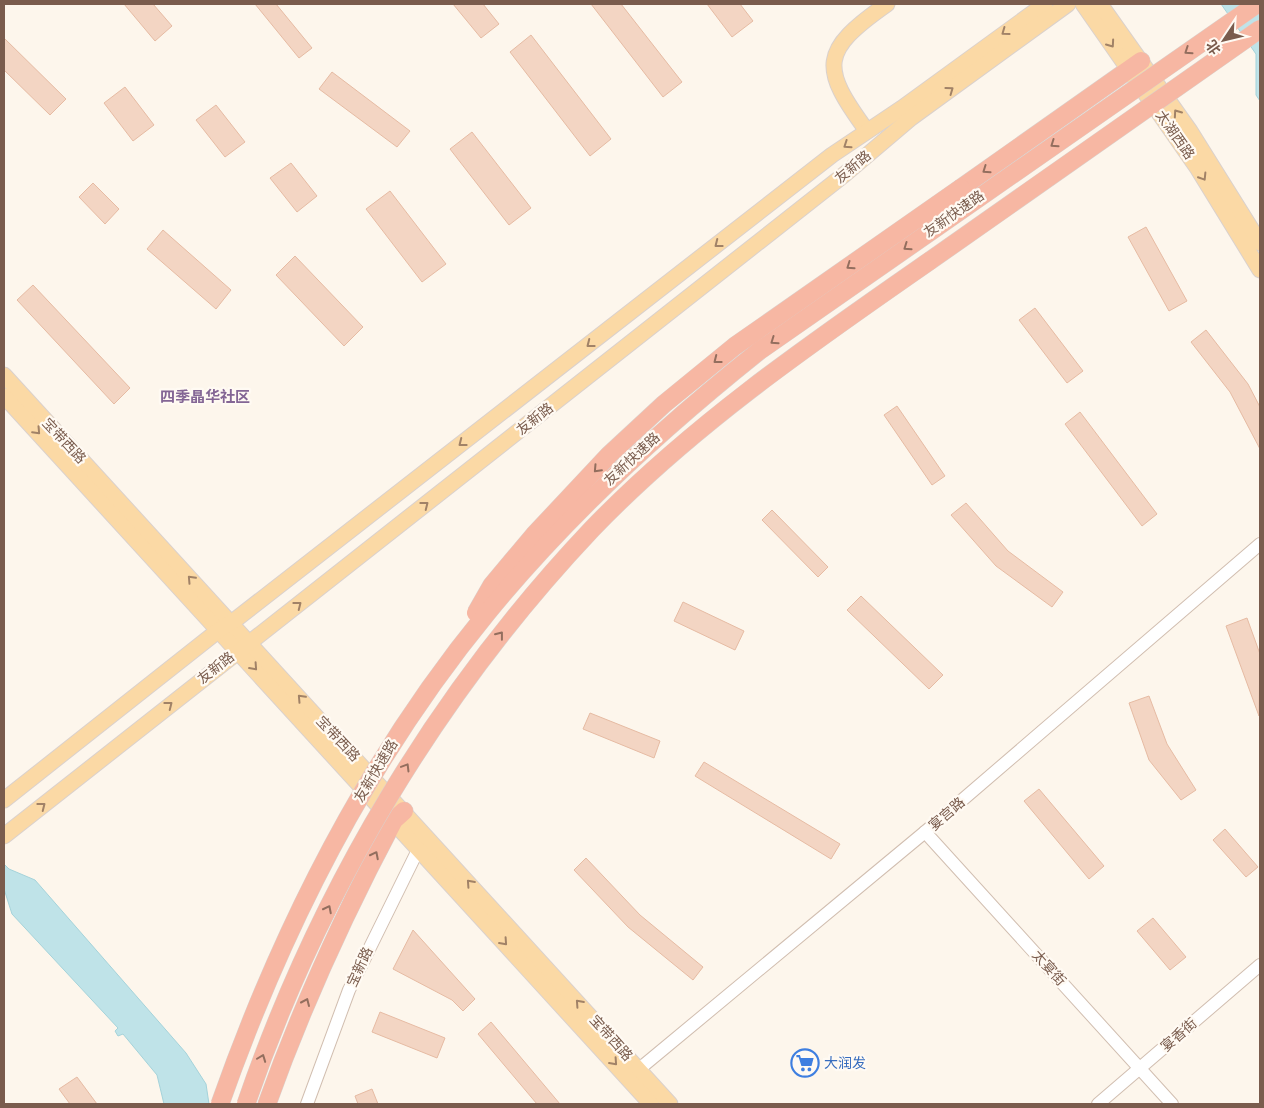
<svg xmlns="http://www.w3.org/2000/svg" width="1264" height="1108" font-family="'Sofia Sans Condensed','Noto Sans SC',sans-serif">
<rect width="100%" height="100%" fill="#fdf6ec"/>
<g fill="#bfe3e8" stroke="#a5d3da">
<path d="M1221,4h39v97l-4,-6v-41z"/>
<path d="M4,864l5,5 26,11 151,173 20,31 3,20h-45l-7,-29 -34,-41 -5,2 -3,-5 3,-3 -106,-114 -8,-25z"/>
</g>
<g fill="#f3d5c3" stroke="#e6bba3">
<path d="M124,4h29l19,22 -17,15z"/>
<path d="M255,4h21l36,44 -13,10z"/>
<path d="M453,4h30l16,20 -18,14z"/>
<path d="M591,4h30l61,78 -19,15z"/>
<path d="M707,4h33l13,17 -21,16z"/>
<path d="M531,35l80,104 -21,17 -80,-104z"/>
<path d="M4,38l62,61 -16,16 -46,-45z"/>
<path d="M332,72l78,59 -13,16 -78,-58z"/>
<path d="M125,87l29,38 -21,16 -29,-38z"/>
<path d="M216,105l29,37 -20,15 -29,-37z"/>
<path d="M472,132l59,76 -22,17 -59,-76z"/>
<path d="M291,163l26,33 -20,16 -27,-34z"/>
<path d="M93,183l26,26 -14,15 -26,-27z"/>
<path d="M390,191l56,73 -24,18 -56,-73z"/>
<path d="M1146,227l41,74 -18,10 -41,-74z"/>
<path d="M163,230l68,60 -15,19 -69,-60z"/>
<path d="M295,256l68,71 -19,19 -68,-71z"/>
<path d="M33,285l97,103 -16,16 -97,-104z"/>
<path d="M1035,308l48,63 -16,12 -48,-63z"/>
<path d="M1206,330l42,54 12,23v42l-30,-57 -39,-50z"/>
<path d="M897,406l48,70 -13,9 -48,-70z"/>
<path d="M1080,412l77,102 -15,12 -77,-102z"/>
<path d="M966,503l42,48 55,41 -11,15 -56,-41 -45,-51z"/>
<path d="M772,510l56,57 -10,10 -56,-57z"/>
<path d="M861,596l82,79 -14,14 -82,-79z"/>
<path d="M683,602l61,29 -9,19 -61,-29z"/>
<path d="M1247,618l13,36 -1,62 -33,-90z"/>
<path d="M1149,696l18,48 29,46 -15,10 -32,-40 -20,-57z"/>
<path d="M590,713l70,28 -6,17 -71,-29z"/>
<path d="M704,762l136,82 -9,15 -136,-83z"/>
<path d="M1039,789l65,77 -15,13 -65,-78z"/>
<path d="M1225,829l33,38 -12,10 -33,-37z"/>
<path d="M586,858l54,57 63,52 -10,13 -65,-53 -54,-57z"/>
<path d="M1153,918l33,39 -16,13 -33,-39z"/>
<path d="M413,930l62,69 -12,12 -11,-11 -59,-31z"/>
<path d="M380,1012l65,26 -8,20 -65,-26z"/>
<path d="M491,1022l69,82h-23l-59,-70z"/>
<path d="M77,1077l20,27h-27l-11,-15z"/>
<path d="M372,1089l6,15h-20l-3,-8z"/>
</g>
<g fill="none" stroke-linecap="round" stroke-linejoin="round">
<g stroke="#d1beb0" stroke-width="14">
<g id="minor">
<path d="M925,832l247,272"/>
<path d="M632,1075l293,-243 335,-288"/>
<path d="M307,1104l42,-114 70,-142 6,-5"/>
<path d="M1098,1104l162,-139"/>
</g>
</g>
<g stroke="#dad1cd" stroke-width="17">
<g id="major">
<path d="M1083,4l115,165 62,101"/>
<path d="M1100,4l90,127 70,112"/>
<path d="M867,131c-47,-64 -47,-80 20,-127"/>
<path d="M4,375l666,729"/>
<path d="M4,396l647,708"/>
<path d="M4,800l215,-170 16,-10 597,-465 70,-47 143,-104"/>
<path d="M4,836l841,-662 66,-56 157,-114"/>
</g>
</g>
<g stroke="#dad1cd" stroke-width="19">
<g id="highway">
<path d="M961,188l180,-127"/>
<path d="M267,1104c35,-98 78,-192 127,-284l10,-9"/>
</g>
</g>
<use href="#minor" stroke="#fff" stroke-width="12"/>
<use href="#major" stroke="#fbd9a5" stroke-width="15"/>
<use href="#highway" stroke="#f7b7a3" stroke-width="18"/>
<g stroke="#dad1cd" stroke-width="19" stroke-linecap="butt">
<g id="highway-bridge">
<path d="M476,613l16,-28 42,-50 75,-80 55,-51 71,-58 226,-158"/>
<path d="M220,1104c62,-176 148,-346 267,-491 80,-98 173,-183 272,-262l498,-347"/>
<path d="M246,1104c73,-213 191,-411 346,-575 100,-104 221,-187 339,-269 110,-77 220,-154 329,-231"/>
</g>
</g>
<use href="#highway-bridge" stroke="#f7b7a3" stroke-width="18"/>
</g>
<defs><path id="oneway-chevron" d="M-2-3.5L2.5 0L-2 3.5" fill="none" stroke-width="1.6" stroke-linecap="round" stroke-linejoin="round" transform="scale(1.25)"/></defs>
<g stroke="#a18267">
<use href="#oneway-chevron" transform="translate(1005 32) rotate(144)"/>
<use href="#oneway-chevron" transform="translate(1111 44) rotate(55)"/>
<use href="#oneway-chevron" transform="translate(950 90) rotate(-36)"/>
<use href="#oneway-chevron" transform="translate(1177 113) rotate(-125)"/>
<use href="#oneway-chevron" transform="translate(847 145) rotate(146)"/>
<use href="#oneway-chevron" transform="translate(1203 177) rotate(58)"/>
<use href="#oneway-chevron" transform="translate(718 244) rotate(142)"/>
<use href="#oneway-chevron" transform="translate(590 344) rotate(142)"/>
<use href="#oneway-chevron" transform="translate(37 431) rotate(47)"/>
<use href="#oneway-chevron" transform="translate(462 443) rotate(142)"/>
<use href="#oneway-chevron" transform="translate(425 505) rotate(-38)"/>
<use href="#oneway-chevron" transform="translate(191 579) rotate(-133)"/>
<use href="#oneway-chevron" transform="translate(298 605) rotate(-38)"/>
<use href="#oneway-chevron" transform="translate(254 667) rotate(48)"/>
<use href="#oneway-chevron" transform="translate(301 698) rotate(-133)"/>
<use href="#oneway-chevron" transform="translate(169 705) rotate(-38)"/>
<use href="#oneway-chevron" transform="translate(42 806) rotate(-38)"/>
<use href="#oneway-chevron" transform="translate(470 883) rotate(-132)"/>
<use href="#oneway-chevron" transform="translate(504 942) rotate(48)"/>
<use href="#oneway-chevron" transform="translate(579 1003) rotate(-132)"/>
<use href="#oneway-chevron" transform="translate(614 1062) rotate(48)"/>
</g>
<g stroke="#936e5e">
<use href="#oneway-chevron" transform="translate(1188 51) rotate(146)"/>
<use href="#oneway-chevron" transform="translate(1054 144) rotate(145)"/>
<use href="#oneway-chevron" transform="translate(986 170) rotate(145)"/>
<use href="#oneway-chevron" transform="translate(907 247) rotate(145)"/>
<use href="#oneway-chevron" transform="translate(850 266) rotate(145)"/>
<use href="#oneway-chevron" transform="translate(774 341) rotate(145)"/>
<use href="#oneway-chevron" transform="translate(717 360) rotate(142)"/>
<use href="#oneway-chevron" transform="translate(597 469) rotate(133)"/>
<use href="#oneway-chevron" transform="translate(500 635) rotate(-52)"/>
<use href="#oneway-chevron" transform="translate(406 767) rotate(-59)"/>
<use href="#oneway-chevron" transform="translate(375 855) rotate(-63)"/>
<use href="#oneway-chevron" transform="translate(328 909) rotate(-63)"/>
<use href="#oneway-chevron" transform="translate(306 1002) rotate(-66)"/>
<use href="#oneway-chevron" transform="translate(262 1058) rotate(-69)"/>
</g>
<defs>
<g id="supermarket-ring" transform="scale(1.4375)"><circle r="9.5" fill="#fffaf3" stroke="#3f7fe0" stroke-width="1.5"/><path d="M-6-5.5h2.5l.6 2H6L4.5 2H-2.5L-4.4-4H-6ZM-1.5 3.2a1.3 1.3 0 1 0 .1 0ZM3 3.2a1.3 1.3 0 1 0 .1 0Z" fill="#3f7fe0"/></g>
</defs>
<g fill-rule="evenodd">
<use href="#supermarket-ring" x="805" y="1063"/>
</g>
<g text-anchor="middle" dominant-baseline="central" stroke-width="4.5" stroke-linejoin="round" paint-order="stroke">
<g font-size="14" fill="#7a5c4d" stroke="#fffaf3">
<text transform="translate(1175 135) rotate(55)">太湖西路</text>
<text transform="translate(853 167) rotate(-40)">友新路</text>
<text transform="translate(954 214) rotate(-35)">友新快速路</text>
<text transform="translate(535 419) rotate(-38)">友新路</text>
<text transform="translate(64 441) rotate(47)">宝带西路</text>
<text transform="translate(632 459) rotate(-43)">友新快速路</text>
<text transform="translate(216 668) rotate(-38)">友新路</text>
<text transform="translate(338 739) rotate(47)">宝带西路</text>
<text transform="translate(376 771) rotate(-59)">友新快速路</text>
<text transform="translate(947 814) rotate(-41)">宴宫路</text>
<text transform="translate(360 967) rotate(-65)">宝新路</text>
<text transform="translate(1049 968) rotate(48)">太宴街</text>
<text transform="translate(1179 1035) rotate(-41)">宴香街</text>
<text transform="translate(611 1038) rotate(48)">宝带西路</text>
</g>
<g font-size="14" fill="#366cbe" stroke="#fffaf3" text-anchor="start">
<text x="824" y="1063">大润发</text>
</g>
<g font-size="15" font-weight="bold" fill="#846695" stroke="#fffaf3">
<text x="205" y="397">四季晶华社区</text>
</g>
</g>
<rect width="1264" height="1108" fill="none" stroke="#7a5c4d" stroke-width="10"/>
<g transform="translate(1224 40) rotate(235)" stroke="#fffaf3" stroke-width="4" paint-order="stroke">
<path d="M0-4L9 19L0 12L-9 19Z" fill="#7a5c4d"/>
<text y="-8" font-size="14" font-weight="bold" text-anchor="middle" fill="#7a5c4d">北</text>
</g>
</svg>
